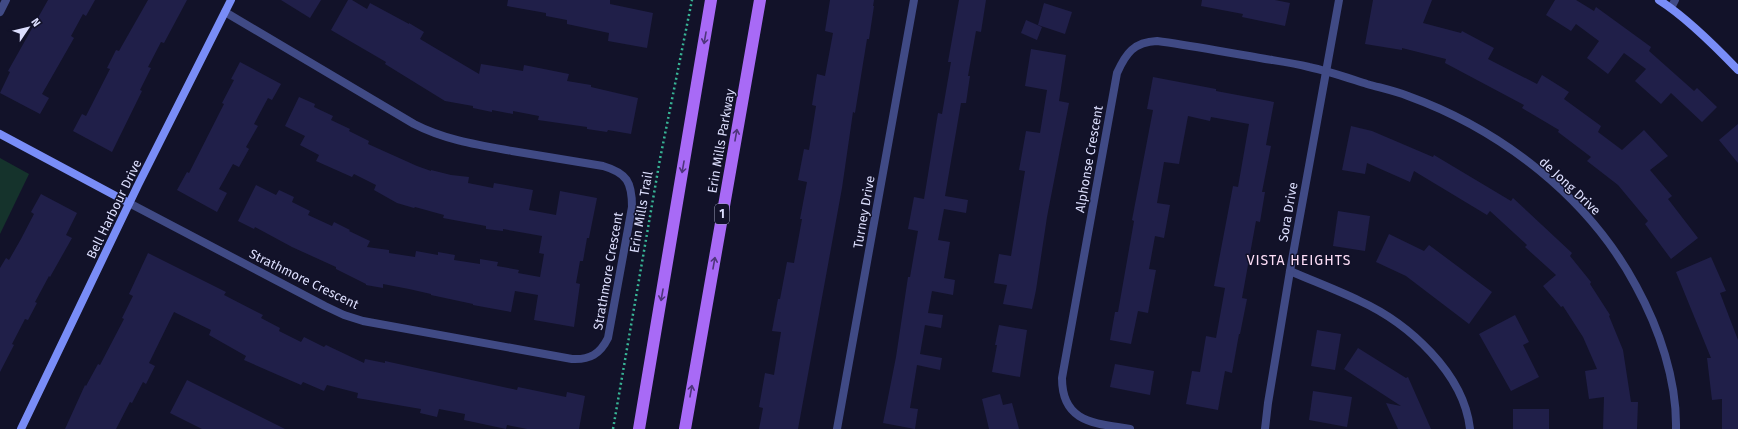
<svg xmlns="http://www.w3.org/2000/svg" width="1738" height="429" font-family="'Fira Sans',sans-serif">
<rect width="100%" height="100%" fill="#121229"/>
<path fill="#15332c" d="M0,158l29,16 -29,60z"/>
<g fill="#201f49">
<path d="M48,0h47l-9,16 -3,-2 -12,22 3,2 -32,56 7,4 -9,16 -40,-21 10,-21 -2,-1z"/>
<path d="M148,0h39l-23,43 -3,-1 -13,25 3,1 -11,22 2,1 -30,61 -39,-21 9,-17 4,2 24,-47 -3,-1 9,-18 3,1z"/>
<path d="M281,0h40l-11,18z"/>
<path d="M348,0h4l15,9 3,-6 39,21v-1l15,9 -4,7 59,35 2,-10 42,7 1,-6 45,9 -2,7 24,4v2l47,11 -7,36 -23,-4 -1,2 -20,-3v-2l-49,-7 1,-4 -26,-5v3l-21,-4v2l-19,-4v-2l-28,-5 -60,-37 1,-2 -55,-32z"/>
<path d="M508,0h102v4l43,9 -6,35 -39,-7 1,-8 -42,-9v-4l-21,-4v-3l-39,-7z"/>
<path d="M830,0h44l-1,6h1l-5,33h-2l-12,74 -2,-1 -11,76 -44,241h-39l4,-21 -4,-1 6,-34 9,2 7,-43 -9,-1 6,-32h2l7,-37 7,1 8,-44h-2l7,-37 -9,-2 6,-31 5,1 7,-44 -4,-1 5,-31 8,2 8,-43 -8,-2z"/>
<path d="M959,0h27l-5,32 -5,-1 -8,45h2l-4,27h-5l-16,93 23,4 -2,13 -22,-4 -6,31 12,2 -6,36 11,2 -2,15 -21,-4 -4,22 15,2 -2,13 -16,-3 -5,29 22,4 -2,12 -23,-5 -7,43 8,1 -3,20 -32,-6 13,-66 12,-80h2l8,-46 -10,-2 6,-32 10,2 14,-86 4,1 9,-52h-3z"/>
<path d="M1202,0h73l15,3 -5,23 -43,-9 1,-3 -42,-8z"/>
<path d="M1373,0h59l-9,23 38,10 1,-2 32,17 -6,11 49,25 5,-9 27,17 -5,7 37,27 -3,6 24,18 22,-20 24,26 -18,14 22,26 -4,3 30,39 -27,21 -26,-35 3,-3 -30,-36 -31,-24 4,-4 -33,-25 1,-2 -37,-22 2,-3 -79,-42 1,-4 -44,-11v2l-37,-6z"/>
<path d="M1555,0h21l18,11 2,-4 55,40 -2,4 45,40 3,-3 20,19 -15,15 -31,-29 -10,11 -26,-23 11,-12 -22,-16 -16,21 -21,-16 12,-17 -23,-17 -5,7 -25,-16z"/>
<path d="M1044,3l28,9 -7,22 -27,-9z"/>
<path d="M1026,20l16,7 -5,13 -16,-7z"/>
<path d="M1031,49l35,6 -7,46 10,2 -22,114 -11,73 -4,19 -29,-5 4,-19 -13,-2 5,-29 12,2 14,-85 -6,-1 7,-39 14,2 7,-43 -22,-4z"/>
<path d="M240,62l41,22 -9,16 -4,-2 -14,26 4,2 -12,21 3,2 -10,18 -6,-3 -14,25 8,4 -10,19 -40,-22 10,-18 2,1 35,-69 -2,-1 12,-23 -3,-1z"/>
<path d="M1153,77l63,12v2l58,11 -8,43 5,1 -9,46h3l-5,30 -4,-1 -14,77 5,1 -7,35h-1l-7,39 -7,-2 -7,39 -32,-6 6,-33 8,1 6,-36 10,2 9,-50 -11,-2 19,-100 5,1 11,-63 -38,-7 -1,4 -22,-5 -9,48 -15,-2 -7,41 13,2 -6,33 -9,-2 -6,33 7,1 -8,43 -10,-2 -7,33 -21,-4 5,-28h3l16,-91 -2,-1 21,-110 -6,-1z"/>
<path d="M299,97l16,7 -1,3 19,9 -2,4 19,9 -1,2 20,10 -1,3 49,22 14,5v-1l20,5 18,2 -1,6 25,5 1,-5 39,7 -4,20 27,5 4,-24 37,7 -8,40h-2l-4,23h-3l-4,22 4,1 -6,43 -40,-7 4,-25 -23,-4 -4,21 -38,-7v-1l-42,-9v-1l-22,-5 -26,-5v4l-17,-3v-1l-30,-15v-2l-44,-20 -37,-20 -1,2 -16,-8 18,-36 20,10 3,-5 15,7 -2,5 18,9 -2,4 24,11 2,-4 16,8 -1,1 21,10 -3,6 22,3v3l26,4 1,-6 22,4v-3l17,3 -1,5 26,4v-5l18,3 -1,4 22,4 -1,3 22,4 4,-23 -5,-1 3,-17 -39,-7v2l-17,-2v-3l-43,-8 1,-3 -29,-8 -1,1 -17,-5 -23,-13 2,-5 -22,-11 -2,3 -36,-16 3,-6 -19,-10 5,-9 -20,-10z"/>
<path d="M1738,124v39l-19,-23z"/>
<path d="M1351,126l21,5 61,26 1,-2 77,46 2,-3 59,55 -2,3 21,26 -1,2 20,31 -1,1 14,34 8,52h7l-1,27h-34l1,-32 -15,2 -4,-28 12,-2 -14,-32 -20,-31 -2,1 -18,-21 13,-11 -31,-28 2,-2 -37,-34 -3,4 -73,-44 -4,11 -43,-19 -2,11 -23,-4z"/>
<path d="M41,194l36,19 -11,22 6,3 -22,39 -1,-1 -14,26 2,1 -9,17 -3,-1 -13,25 2,1 -14,27v-104l6,-10 3,2 12,-21 13,-25 -3,-2z"/>
<path d="M1338,211l32,5 -5,35 -32,-5z"/>
<path d="M1389,234l35,17 5,-6 63,47 -23,32 -63,-48 -30,-14z"/>
<path d="M148,253l78,39 -2,3 39,20 -2,3 19,10 -1,3 22,11 3,-5 20,10 2,-2 38,18 1,-4 20,4v-2l132,29 1,-3 48,10 1,-5 18,4 -6,33h-52l-20,-4 -1,4 -42,-9 1,-6 -26,-5 -2,8 -17,-4 1,-4 -64,-11 1,-5 -31,-8 -3,6 -21,-9 -2,3 -57,-25 2,-4 -37,-21 2,-5 -37,-18 -25,51 6,3 -9,18 -3,-2 -11,21 -2,-1 -14,27h-51l20,-44 1,1 12,-22 2,1 24,-46 -2,-1 11,-22 -4,-2z"/>
<path d="M1711,257l15,34 -6,2 18,47v89h-16v-30l-10,1 -5,-42h4l-35,-86z"/>
<path d="M1515,315l14,27 -6,3 16,32 -28,14 -32,-57z"/>
<path d="M999,325l28,5 -7,47 -28,-5 5,-27h-2z"/>
<path d="M1317,330l24,4 -6,36 -24,-4z"/>
<path d="M1358,348l48,30 2,-1 23,52h-33l-12,-26 15,3 -57,-37z"/>
<path d="M1115,364l39,7 -4,24 -40,-8z"/>
<path d="M187,380l98,49h-83l-32,-16z"/>
<path d="M1313,391l39,6 -5,30 -38,-7z"/>
<path d="M1000,394l3,11 9,-2 7,26h-30l-7,-30z"/>
<rect x="1513" y="409" width="36" height="20"/>
</g>
<g fill="none" stroke-linecap="round" stroke-linejoin="round">
<path stroke="#38b596" stroke-width="2.5" stroke-dasharray="2 3" stroke-linecap="butt" d="M613,429l47,-270 32,-159"/>
<g stroke="#404a85" stroke-width="8">
<path d="M1671,8l4,-8"/>
<path d="M0,12l6,-12"/>
<path d="M129,203l196,103 19,9 19,6 209,38c18,1 28,-5 36,-21l24,-131c0,-25 -5,-34 -29,-41 -31,-5 -61,-10 -91,-15 -34,-6 -67,-11 -98,-27l-189,-112"/>
<path d="M1290,271c23,10 47,19 70,30 48,22 104,72 110,128"/>
<path d="M837,429l77,-429"/>
<path d="M1130,429c-35,-6 -68,-6 -68,-51l55,-305c9,-20 17,-31 40,-32 31,4 61,10 92,15 20,4 40,6 60,11 19,4 39,11 58,17 14,4 28,7 41,12 94,34 181,102 228,190 23,42 41,94 40,143"/>
<path d="M1265,429l3,-26 22,-132 49,-271"/>
</g>
<g stroke="#798df7" stroke-width="8">
<path d="M1659,0c27,17 57,47 79,70"/>
<path d="M0,134l129,69"/>
<path d="M21,429l117,-244 93,-185"/>
</g>
<g stroke="#a86af6" stroke-width="12">
<path d="M639,429l72,-429"/>
<path d="M685,429l75,-429"/>
</g>
</g>
<defs><path id="oneway-shaft" d="M-6 0H5M1.5-3L5.5 0L1.5 3" fill="none" stroke-width="1.6" stroke-linecap="round" stroke-linejoin="round"/></defs>
<g stroke="#4e357b">
<use href="#oneway-shaft" transform="translate(705 38) rotate(100)"/>
<use href="#oneway-shaft" transform="translate(736 135) rotate(-80)"/>
<use href="#oneway-shaft" transform="translate(683 167) rotate(100)"/>
<use href="#oneway-shaft" transform="translate(714 263) rotate(-80)"/>
<use href="#oneway-shaft" transform="translate(662 295) rotate(100)"/>
<use href="#oneway-shaft" transform="translate(691 391) rotate(-80)"/>
</g>
<g text-anchor="middle" dominant-baseline="central" stroke-width="3" stroke-linejoin="round" paint-order="stroke">
<rect fill="#121229" stroke="#9fa1bd" stroke-width="1" x="715" y="204" width="14" height="20" rx="3"/>
<g font-size="12" font-weight="bold" fill="#dcdefd">
<text x="722" y="214">1</text>
</g>
<g font-size="13" fill="#dcdefd" stroke="#121229">
<text transform="translate(721 141) rotate(-80)">Erin Mills Parkway</text>
<text transform="translate(1089 159) rotate(-80)">Alphonse Crescent</text>
<text transform="translate(1570 186) rotate(43)">de Jong Drive</text>
<text transform="translate(114 209) rotate(-64)">Bell Harbour Drive</text>
<text transform="translate(641 212) rotate(-80)">Erin Mills Trail</text>
<text transform="translate(864 212) rotate(-80)">Turney Drive</text>
<text transform="translate(1288 212) rotate(-80)">Sora Drive</text>
<text transform="translate(608 271) rotate(-80)">Strathmore Crescent</text>
<text transform="translate(304 279) rotate(26)">Strathmore Crescent</text>
</g>
<g font-size="14" letter-spacing="1" fill="#fddef7" stroke="#121229">
<text x="1299" y="260">VISTA HEIGHTS</text>
</g>
</g>
<g transform="translate(28 28) rotate(55)" stroke="#121229" stroke-width="3" paint-order="stroke">
<path d="M0-3L7 15L0 10L-7 15Z" fill="#dcdefd"/>
<text y="-6" font-size="11" font-weight="bold" text-anchor="middle" fill="#dcdefd">N</text>
</g>
</svg>
